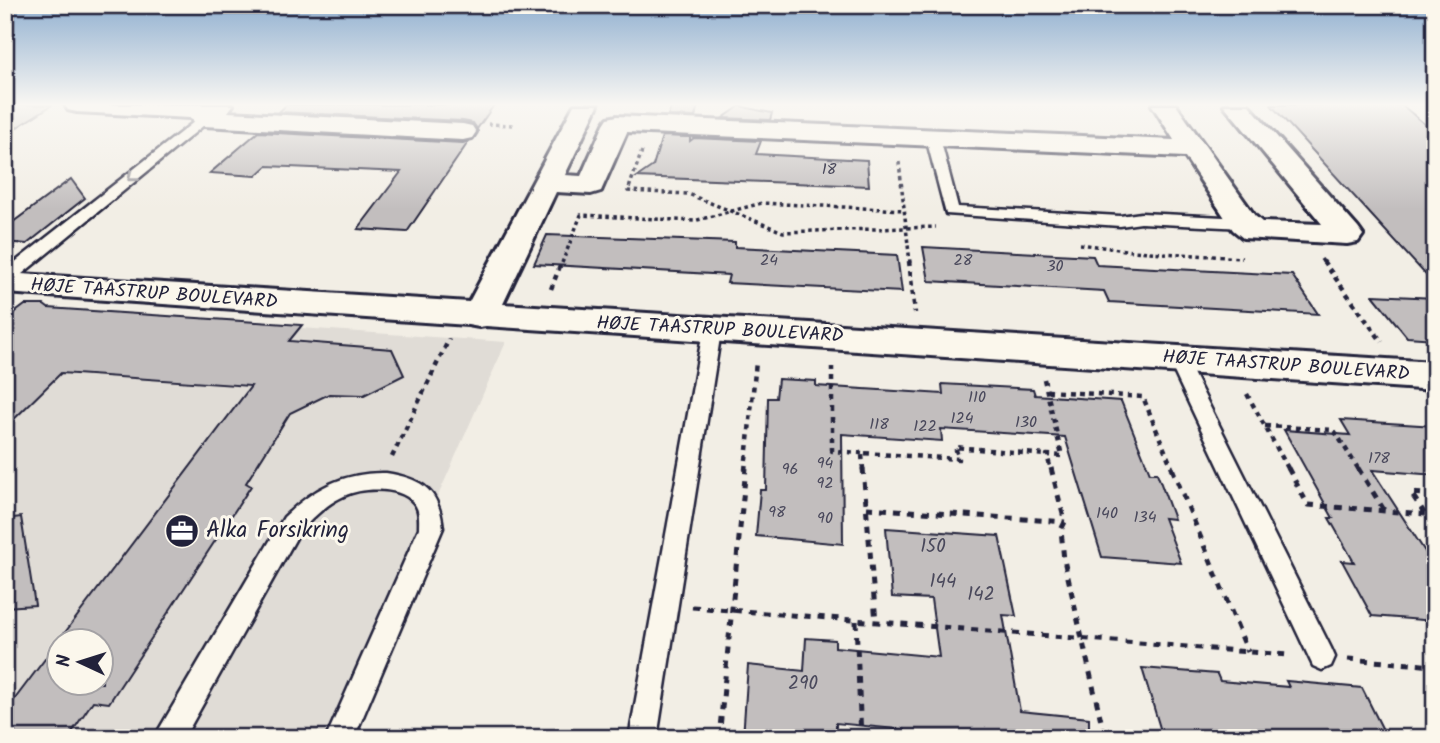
<svg xmlns="http://www.w3.org/2000/svg" width="1440" height="743" font-family="Kalam,sans-serif">
<rect width="100%" height="100%" fill="#f2eee5"/>
<filter id="ink" filterUnits="userSpaceOnUse"><feTurbulence type="fractalNoise" baseFrequency=".0143" numOctaves="2"/><feDisplacementMap in="SourceGraphic" scale="14" xChannelSelector="R" yChannelSelector="G"/><feConvolveMatrix kernelMatrix="1 2 1 2 8 2 1 2 1" color-interpolation-filters="sRGB"/></filter>
<g filter="url(#ink)">
<path fill="#e0dcd6" fill-rule="evenodd" d="M5,308l501,34 -175,396h-326zM60,642h42v42h-42z"/>
<path fill="#d4d1cc" stroke="#7b7a84" stroke-width="2" d="M15,105h37l-47,30v-24z"/>
<g fill="#c2bebe" stroke="#22223b" stroke-width="2" fill-rule="evenodd">
<path d="M286,105h208l-17,24 -4,-6 -10,-2 -184,-9z"/>
<path d="M672,105h26l-3,12 -27,-1z"/>
<path d="M1271,105h131l33,28v152z"/>
<path d="M740,106l17,4 15,3 -2,7 -47,-2z"/>
<path d="M258,132l205,11 6,-2 -62,91 -49,-3 43,-57 -134,-6 -11,10 -46,-3z"/>
<path d="M662,136l28,1v4l4,-3 67,3 -5,13 111,6 2,26 -232,-9 16,-11z"/>
<path d="M71,179l14,19 -58,46 -22,-2v-14z"/>
<path d="M547,235l188,7v5l162,8 5,37 -175,-9 2,-8 -195,-11z"/>
<path d="M923,247l170,9 4,9 195,10 26,39 -209,-12 -5,-11 -175,-10z"/>
<path d="M1373,295l62,3v41l-28,-2z"/>
<path d="M25,305h19l4,3 254,17 -13,16 103,8 12,26 -40,20 -35,-1 -39,19 -44,70 5,3 -142,217 -16,-2 -25,37h-63v-26l246,-326 -190,-13 -56,55v-108zM60,641h42v42h-42z"/>
<path d="M778,379l38,2v5l127,8 -1,-10 91,5 2,6 86,6 29,72h7l17,46 -10,-1 17,45 -79,-6 -37,-120 -124,-8 1,12 -100,-7 1,110 -87,-8 4,-46h6l2,-92h8z"/>
<path d="M1341,420l94,6v49l-63,-5 63,97v54l-63,-5 -30,-55 12,1 -25,-44h4l-49,-88 66,5z"/>
<path d="M21,517l14,88 -30,2v-88z"/>
<path d="M886,528l113,8 17,80 -13,-1 17,96 69,7v20h-184v-8l-69,-7v15h-93l5,-73 56,6 2,-33 29,2v7l104,10 -8,-58 -39,-2z"/>
<path d="M1142,668l75,6 3,7 69,6 -3,-6 76,7 25,50h-224z"/>
</g>
<g fill="none" stroke-linecap="round" stroke-linejoin="round">
<g stroke="#22223b" stroke-width="5">
<g id="lane">
<path d="M204,114l6,4 -1,3 -198,162 -6,1v-14z"/>
<path d="M933,134l7,4 18,69 162,9 21,-3 103,5 8,5 -8,5 -103,-5 -21,3 -174,-12 -20,-76z"/>
<path d="M712,325l9,6 -64,407h-28l74,-407z"/>
<path d="M1177,353l7,1 2,5 145,289 4,9 -4,9 -9,4 -9,-4 -145,-307 2,-5z"/>
<path d="M386,473c37,6 53,17 57,55l-89,210h-28l93,-210c0,-7 1,-15 -3,-22 -12,-21 -53,-19 -72,-10 -18,8 -31,22 -44,35l-116,207h-30l130,-221c30,-29 60,-45 102,-44z"/>
</g>
</g>
<g stroke="#22223b" stroke-width="6">
<g id="street">
<path d="M65,105h168l-5,7 235,12 9,2 4,6 -4,6 -9,2 -259,-14 -9,-3 -4,-5 -114,-6 -9,-2z"/>
<path d="M574,105h24l-33,70 16,1 23,-52 4,-6 9,-2 557,24 -22,-35h24l79,111 7,6 60,2 -98,-119h25l109,123 5,7 -5,7 -11,2 -104,-6 -10,-8 -48,-73 -558,-25 -26,59 -10,3 -35,-2 -53,112 932,58v28l-949,-64 -7,1 -11,-2 -463,-32v-20l464,29z"/>
</g>
</g>
<g stroke="#22223b" stroke-width="3.5" stroke-dasharray="3.5 3.5" stroke-linecap="butt">
<path d="M488,124l27,1"/>
<path d="M642,151l-14,40 60,3 95,38 153,-5"/>
<path d="M899,162l11,101"/>
<path d="M1080,244l53,7 109,7"/>
<path d="M1321,259l3,4"/>
<path d="M562,263l19,-48 113,6 68,-18 142,7"/>
</g>
<g stroke="#22223b" stroke-width="4.5" stroke-dasharray="5 5" stroke-linecap="butt">
<path d="M909,261l6,52"/>
<path d="M1323,261l59,81"/>
<path d="M551,289l11,-28"/>
<path d="M832,367v84l30,2"/>
<path d="M1044,379l18,77 -15,-1 4,15"/>
<path d="M1047,391l96,6 30,73"/>
<path d="M1247,394l42,76"/>
<path d="M1265,426l69,4 25,40"/>
<path d="M392,457l57,-118"/>
<path d="M745,470l11,-108"/>
<path d="M863,470l-1,-17 97,6 -4,-12 92,8"/>
</g>
<g stroke="#22223b" stroke-width="5" stroke-dasharray="7 7" stroke-linecap="butt">
<path d="M863,468l13,154"/>
<path d="M1051,468l14,54 -4,8 3,30 41,178"/>
<path d="M1172,468l76,184"/>
<path d="M1288,468l20,37 117,9"/>
<path d="M1358,468l26,42"/>
<path d="M1435,495l-24,-2 24,36"/>
<path d="M867,508l198,14"/>
<path d="M692,607l595,48"/>
<path d="M856,621l5,117"/>
<path d="M1348,659l87,7"/>
<path d="M719,738l27,-270"/>
</g>
<use href="#lane" fill="#fbf7ec" fill-rule="evenodd"/>
<use href="#street" fill="#fbf7ec" fill-rule="evenodd"/>
</g>
<defs><path id="oneway-chevron" d="M-2-3.5L2.5 0L-2 3.5" fill="none" stroke-width="1.6" stroke-linecap="round" stroke-linejoin="round" transform="scale(1.75)"/></defs>
<use stroke="#99979c" href="#oneway-chevron" transform="translate(132 177) rotate(141)"/>
</g>
<linearGradient id="sky" x2="0" y2="1"><stop stop-color="#91b0d0"/><stop offset="0.5" stop-color="#f9f7f3"/><stop offset="1" stop-color="#f9f7f3" stop-opacity="0"/></linearGradient>
<rect width="1440" height="209" fill="url(#sky)"/>
<defs>
<g id="office-disc" transform="scale(1.75)"><circle r="9.5" fill="#22223b" stroke="#fbf7ec"/><path d="M-6-3h4V-5.5h4V-3h4V5H-6ZM-1-4.5V-3h2v-1.5ZM-6 0V1H6V0Z" fill="#fff"/></g>
</defs>
<g fill-rule="evenodd">
<use href="#office-disc" x="182" y="531"/>
</g>
<g text-anchor="middle" dominant-baseline="central" stroke-width="6" stroke-linejoin="round" paint-order="stroke">
<g font-size="16" fill="#4a495c">
<text x="829" y="169">18</text>
<text x="769" y="260">24</text>
<text x="963" y="260">28</text>
<text x="1055" y="266">30</text>
<text x="977" y="397">110</text>
<text x="962" y="418">124</text>
<text x="1026" y="422">130</text>
<text x="879" y="424">118</text>
<text x="925" y="426">122</text>
<text x="1379" y="458">178</text>
<text x="825" y="463">94</text>
<text x="790" y="469">96</text>
<text x="825" y="483">92</text>
<text x="777" y="512">98</text>
<text x="1107" y="513">140</text>
<text x="1145" y="517">134</text>
<text x="825" y="518">90</text>
</g>
<g font-size="19" fill="#22223b" stroke="#fbf7ec">
<text transform="translate(154 294) rotate(4)">HØJE TAASTRUP BOULEVARD</text>
<text transform="translate(720 330) rotate(3)">HØJE TAASTRUP BOULEVARD</text>
<text transform="translate(1286 366) rotate(4)">HØJE TAASTRUP BOULEVARD</text>
</g>
<g font-size="19" fill="#4a495c">
<text x="933" y="547">150</text>
<text x="943" y="582">144</text>
<text x="981" y="595">142</text>
<text x="803" y="684">290</text>
</g>
<g font-size="23" fill="#22223b" stroke="#fbf7ec" text-anchor="start">
<text x="206" y="531">Alka Forsikring</text>
</g>
</g>
<rect width="1440" height="743" fill="none" stroke="#fbf7ec" stroke-width="28"/>
<rect x="14" y="14" width="1412" height="715" fill="none" stroke="#22223b" stroke-width="2.5" filter="url(#ink)"/>
<g transform="translate(80 662) rotate(274)"><circle r="33" fill="#fbf7ec" stroke="#a4a2a5" stroke-width="2"/>
<path d="M0-5L12 26L0 18L-12 26Z" fill="#22223b"/>
<text y="-10" font-size="19" font-weight="bold" text-anchor="middle" fill="#22223b">N</text>
</g>
</svg>
